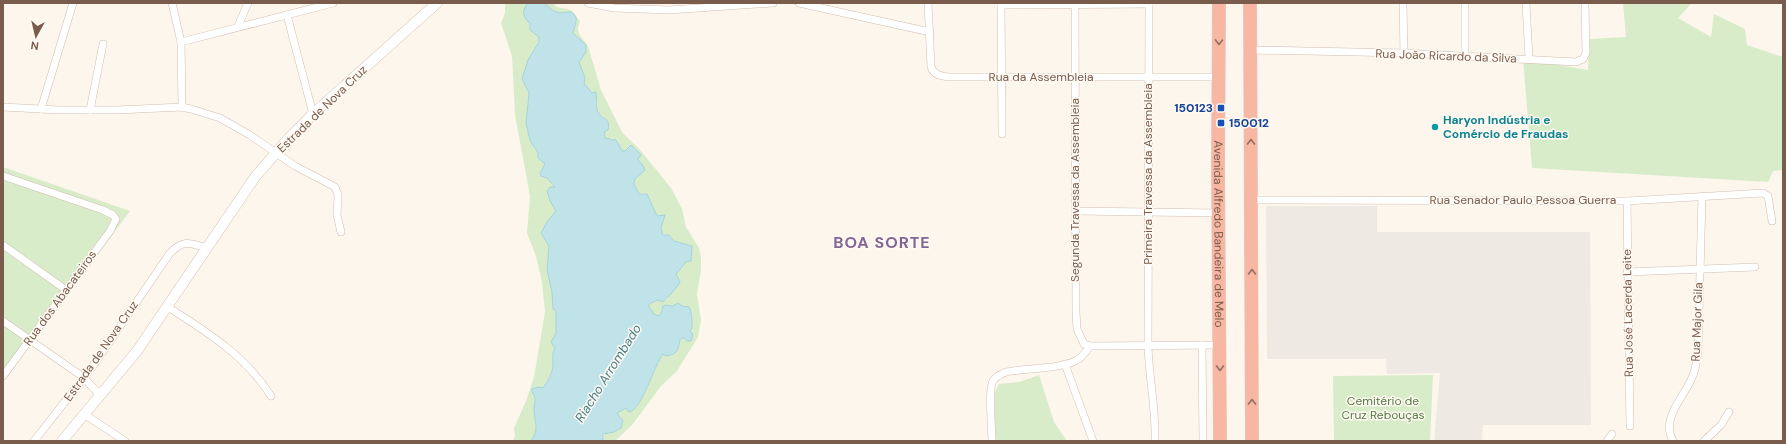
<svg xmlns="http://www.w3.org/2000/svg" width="1786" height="444" font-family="'DM Sans',sans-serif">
<rect width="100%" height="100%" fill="#fdf6ec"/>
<path fill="#efe9e4" d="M1266,206h111v26h213l1,193h-108l-1,16h-48l6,-68 -53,1 -1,-15h-119z"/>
<g fill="#d8ecc9">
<path d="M505,3h23l2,27 9,7v5l-11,18 -6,19 7,14 -2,12 1,26 6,17 4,5v5l7,6 -5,9 1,3 6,2 8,9 -5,14 7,10 -10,11 -6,11 8,13 -2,24 5,22 1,17 3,2v22l-5,9 4,6c-3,6 -2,9 -2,16 -1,8 -5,17 -10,24l-5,-1c-7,27 -5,34 13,54h-38l2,-5 -1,-8 12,-27 8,-24 11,-65 -3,-30 -6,-26 -9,-23 3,-37 -15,-81 -3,-59 -11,-33 4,-10z"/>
<path d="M544,3h9l4,4 14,3 9,11 -2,7 1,6 9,12 13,44 21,42 19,19 30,37 11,21 4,18 13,21 2,9v13l-4,24 4,26 -3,17 -21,34 -16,15 -29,39 -17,16 -12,-1 2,-7 9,-1 7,-4 2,-7 -6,-8 10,-5 1,2 12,-8 20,-45 3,-4 6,3c8,-4 10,-8 11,-17l4,-1 8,-10 -1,-14 -6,-8h-16l-8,4v4l-3,2 -4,-1 -5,-8v-3l9,-4h9c4,-9 12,-15 9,-26l10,-12 6,-16 -18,-5 -1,-2c-20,-9 -7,-10 -12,-24l-4,1 -13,-23 -5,1c-4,-5 -5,-9 -4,-15l4,-4 -1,-16 2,-4 -5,-7h-8l-2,3h-3l-9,-13 -8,1 -1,-8 5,-6 -4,-7 -6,-4 -2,-15 -13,-16 -5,-21 7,-10 -13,-19 3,-11c-10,-6 -25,-11 -32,-19z"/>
<path d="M1623,3h69l-14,15 33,19 3,-23 31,15 2,16 36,12v113l-10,1 -5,11 -236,-14 -9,-109 65,11 1,-31 37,-2z"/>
<path d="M3,167l127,44 -127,171z"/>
<path d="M1039,375l15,47 13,19h-72l-1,-47 5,-10 20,-2z"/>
<path d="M1433,375l-3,66h-96l-1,-65z"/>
</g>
<path fill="#bfe3e8" stroke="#a5d3da" d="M528,3c4,0 12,-1 16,0 4,3 8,8 13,9 7,3 15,-5 19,6 1,4 -2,10 -3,15l13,12v7l-7,10 6,16 -1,5 8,10 4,-1c1,6 0,14 2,20 4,8 13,5 10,18l-4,2 1,6 11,2 6,11h3l6,-6 10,10 -3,4 1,3 3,2 3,6 -10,9 -1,5 5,10h8l10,22 8,-1 -4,13 2,7h6l5,6 18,5 -1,15 -5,1 -10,12 4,8c-1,3 -14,18 -17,20l-5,-2 -9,4v3l5,7 4,2 3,-2 2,-8 3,-1 7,1 5,-3 4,3 7,1c3,5 3,15 3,21l-2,3 3,3 -2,7h-4l-3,-3 -4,1c-1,10 -3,16 -14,17l-3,-2c-9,11 -21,56 -34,58l-3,-4 -9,5 6,8 -2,7 -7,4 -11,2v7h-72c9,-11 3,-21 3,-34 0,-2 2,-7 1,-9 -1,-4 -3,-4 -3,-9l6,-2 5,1c5,-7 10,-16 10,-24 0,-7 -1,-10 2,-16l-4,-6 5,-9v-22l-3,-2 -1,-17 -5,-22 2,-24 -8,-13 6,-11 9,-11 -6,-10 -3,-10 3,-4h5l-8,-9 -6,-2 -1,-3 5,-9 -7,-6v-5l-8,-13 -4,-17 3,-30 -7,-14 6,-19 11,-18v-5l-9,-7v-7c-8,-5 -8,-14 -2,-20z"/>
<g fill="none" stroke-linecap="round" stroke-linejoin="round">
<g stroke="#d1beb0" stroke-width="8">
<g id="street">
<path d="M172,3l9,39 1,65"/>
<path d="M588,3l26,5 55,2 104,-7"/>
<path d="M799,3l131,29"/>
<path d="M928,3l3,64c3,8 10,9 17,10h270"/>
<path d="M1001,3l1,131"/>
<path d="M1075,3l1,309 1,17 7,15 6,2 130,-1"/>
<path d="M1149,3l-1,343c1,32 8,63 7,95"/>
<path d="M1403,3l1,50"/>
<path d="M1465,3v53"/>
<path d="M1526,3l3,56"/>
<path d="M1001,5l148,-1"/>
<path d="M287,15l26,99"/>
<path d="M238,26l10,-23"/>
<path d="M181,42l152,-39"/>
<path d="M1251,50l153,3 172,9 7,-3 3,-6 -1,-50"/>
<path d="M3,107l56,3h58l65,-3 9,2 29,9 30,17 45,31 40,21 3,8 -1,20 4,17"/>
<path d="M41,109l32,-106"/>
<path d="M90,110l13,-66"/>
<path d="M3,176l100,34 10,5 3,4 -6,12 -107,145"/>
<path d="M1251,200l376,1 136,-8 5,3 4,25"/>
<path d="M1627,201l3,225"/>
<path d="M1076,211l142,2"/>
<path d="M3,245l63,45"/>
<path d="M1627,272l128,-5"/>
<path d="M168,307c39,25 78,49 103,89"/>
<path d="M3,321l80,56 18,19"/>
<path d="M1202,345l1,96"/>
<path d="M1065,364l28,77"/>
<path d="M84,414l41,27"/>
<path d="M34,441l59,-75 77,-113c14,-14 20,-10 37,-5"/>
<path d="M992,441c0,-12 -4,-52 1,-60 3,-5 8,-7 13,-9 19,-4 56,-3 71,-12 6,-3 9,-9 13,-14"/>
<path d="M1607,441l5,-7"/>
<path d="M1673,441c-12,-22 9,-42 18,-61 5,-9 6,-20 7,-30l4,-154"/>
<path d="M1704,441l17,-16 8,-13"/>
</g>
</g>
<g stroke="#d6c0b0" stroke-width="11">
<path id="secondary" d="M62,441l75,-90 118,-174 34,-39 24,-24 124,-111"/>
</g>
<g stroke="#dad1cd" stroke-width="14">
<g id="highway">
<path id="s1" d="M1219,3l-1,165 2,273"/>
<path d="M1250,3l2,438"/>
</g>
</g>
<use href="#street" stroke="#fff" stroke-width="7"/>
<use href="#secondary" stroke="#fff" stroke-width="10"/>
<use href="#highway" stroke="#f7b7a3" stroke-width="13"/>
</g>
<defs><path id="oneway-chevron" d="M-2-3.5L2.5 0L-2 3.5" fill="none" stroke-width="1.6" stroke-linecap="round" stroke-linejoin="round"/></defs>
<g stroke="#936e5e">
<use href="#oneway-chevron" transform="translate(1219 42) rotate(91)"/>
<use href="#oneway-chevron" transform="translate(1251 142) rotate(-90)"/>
<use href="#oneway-chevron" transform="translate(1252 272) rotate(-90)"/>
<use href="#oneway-chevron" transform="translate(1220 368) rotate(90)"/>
<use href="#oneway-chevron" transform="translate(1252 402) rotate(-90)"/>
</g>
<g fill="#1a4fb4" stroke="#fffaf3" stroke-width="1.5">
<rect x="1217" y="104" width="8" height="8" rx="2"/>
<rect x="1217" y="119" width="8" height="8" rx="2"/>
</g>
<circle fill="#0f9aa8" stroke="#fffaf3" stroke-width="1.5" cx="1435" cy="127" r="4"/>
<g text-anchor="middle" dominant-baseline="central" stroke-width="3" stroke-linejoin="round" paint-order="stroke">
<g font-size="12" fill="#7a5c4d" stroke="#fffaf3">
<text transform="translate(1446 56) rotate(2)">Rua João Ricardo da Silva</text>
<text x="1041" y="77">Rua da Assembleia</text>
<text transform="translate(322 109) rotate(-44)">Estrada de Nova Cruz</text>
<text transform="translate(1148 174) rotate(-90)">Primeira Travessa da Assembleia</text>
<text transform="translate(1075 190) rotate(-90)">Segunda Travessa da Assembleia</text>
<text x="1523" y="200">Rua Senador Paulo Pessoa Guerra</text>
<text stroke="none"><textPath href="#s1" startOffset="231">Avenida Alfredo Bandeira de Melo</textPath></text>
<text transform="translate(60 298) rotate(-54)">Rua dos Abacateiros</text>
<text transform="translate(1628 313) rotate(-91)">Rua José Lacerda Leite</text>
<text transform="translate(1697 322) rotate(-88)">Rua Major Gila</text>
<text transform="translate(101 351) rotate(-55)">Estrada de Nova Cruz</text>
</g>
<g font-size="12" font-weight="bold" fill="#164399" stroke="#fffaf3" text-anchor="end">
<text x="1213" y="108">150123</text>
<text x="1229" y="123" text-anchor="start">150012</text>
</g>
<g font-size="12" font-weight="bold" fill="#0d838f" stroke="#fffaf3" text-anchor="start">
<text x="1443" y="120">Haryon Indústria e<tspan x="1443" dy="14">Comércio de Fraudas</tspan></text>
</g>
<g font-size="12" fill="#537a41" stroke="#fffaf3">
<text x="1383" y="401">Cemitério de<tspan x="1383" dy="14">Cruz Rebouças</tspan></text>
</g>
<g font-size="13" font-style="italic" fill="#437c86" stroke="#fffaf3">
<text transform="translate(608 373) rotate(-58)">Riacho Arrombado</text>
</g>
<g font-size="16" font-weight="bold" letter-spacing="1" fill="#846695" stroke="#fffaf3">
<text x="882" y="242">BOA SORTE</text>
</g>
</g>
<rect width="1786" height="444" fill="none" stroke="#7a5c4d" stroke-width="8"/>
<g transform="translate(36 36) rotate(188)" stroke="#fffaf3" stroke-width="3" paint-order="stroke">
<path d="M0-3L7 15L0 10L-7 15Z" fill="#7a5c4d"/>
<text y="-6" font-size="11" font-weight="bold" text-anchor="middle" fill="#7a5c4d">N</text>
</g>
</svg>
